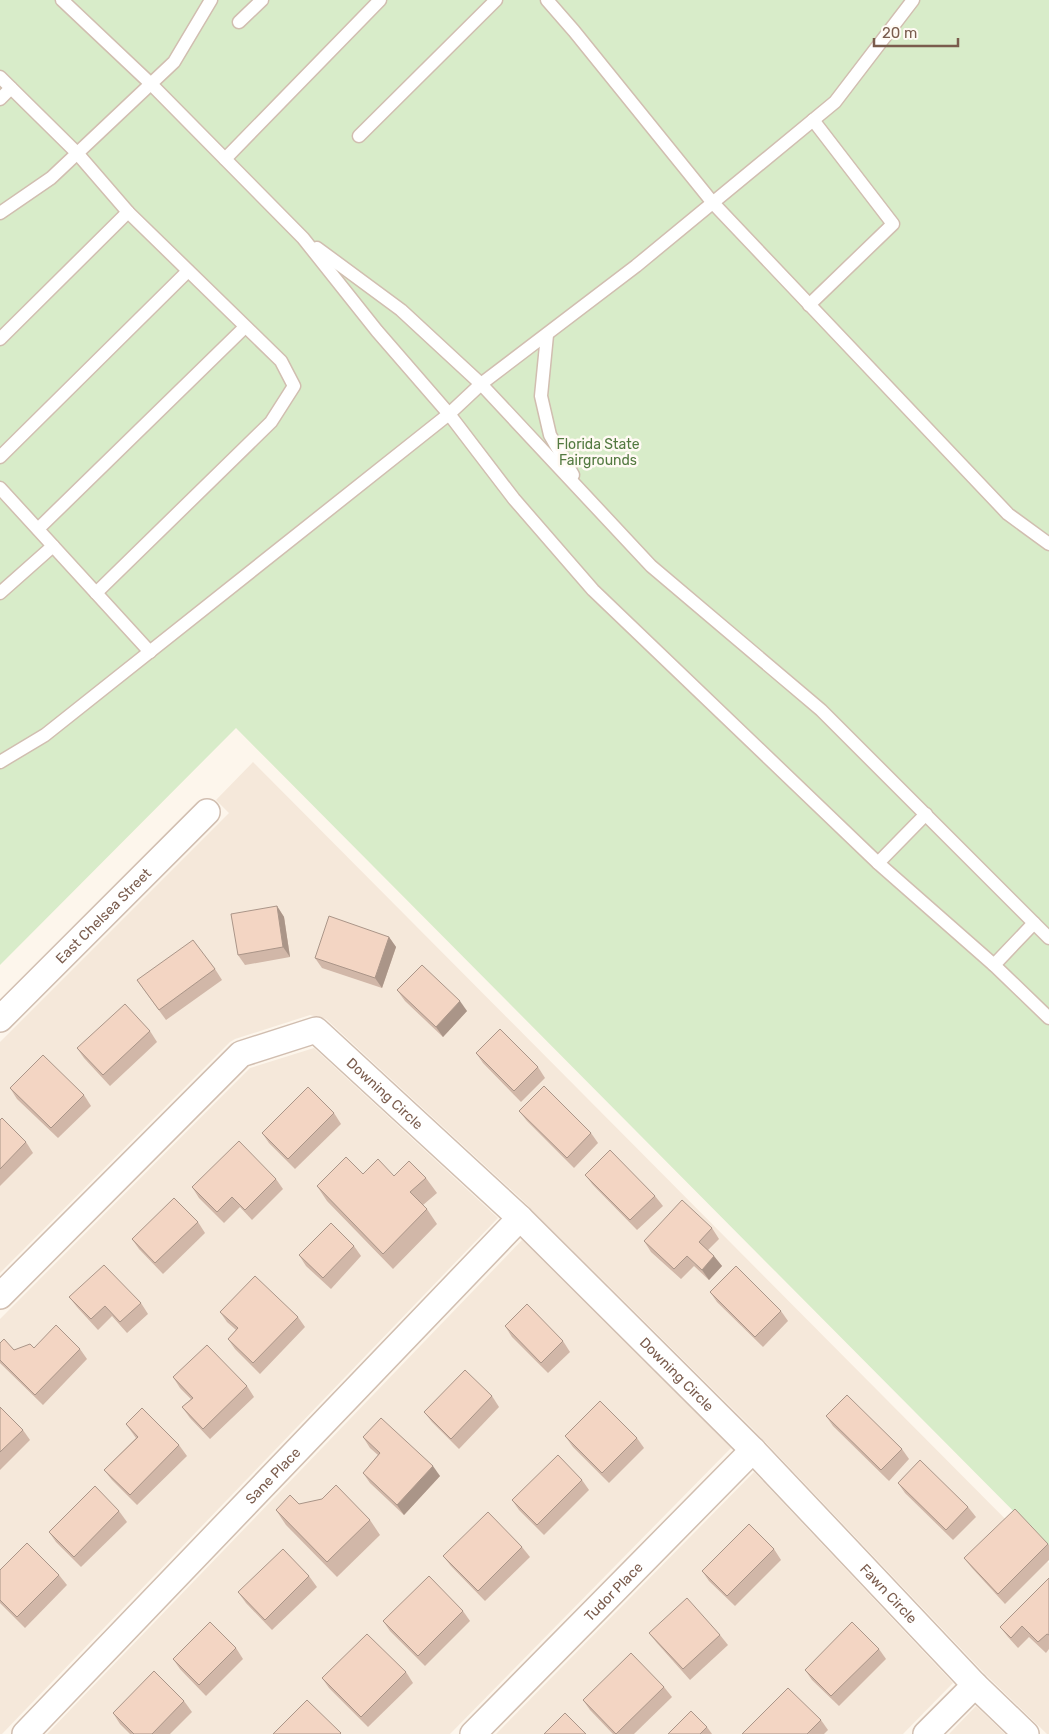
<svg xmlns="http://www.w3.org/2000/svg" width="1049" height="1734" font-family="Rubik,sans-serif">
<rect width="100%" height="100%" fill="#fdf6ec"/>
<g fill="#f5e8da">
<path d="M253,762l796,801v171h-2l-62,-60 -233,-246 -234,-232 -192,-177 -16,-4 -75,24 -5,3 -230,231v-231l229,-229 -13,-13z"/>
<path d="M314,1048l184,170 -496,516h-2v-415l250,-251z"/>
<path d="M522,1240l209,208 -281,286h-403z"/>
<path d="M754,1472l199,211 -50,51h-407z"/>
<path d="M976,1706l29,28h-56z"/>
</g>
<path fill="#d8ecc9" d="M0,0h1049v1547l-813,-819 -236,237z"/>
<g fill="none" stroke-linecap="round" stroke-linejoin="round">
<g stroke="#d1beb0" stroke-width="15">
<g id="lane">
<path d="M62,0l89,84 152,154 74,93 72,83 65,85 79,91 285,273 116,102 55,53"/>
<path d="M547,0l27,31 139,172 295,311 41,30"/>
<path d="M239,22l23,-22"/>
<path d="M0,77l77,76 51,59"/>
<path d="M0,99l11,-11"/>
<path d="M359,136l137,-136"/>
<path d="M225,159l155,-159"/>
<path d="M0,213l51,-35 123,-116 37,-62"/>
<path d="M317,248l84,62 80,74 170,182 170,144 228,228"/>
<path d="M809,305l84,-81 -80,-104"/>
<path d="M547,335l-6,61 9,39 23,40"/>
<path d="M0,339l128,-127 153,149 13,25 -23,36 -175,171"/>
<path d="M0,457l188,-186"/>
<path d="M0,488l150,164"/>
<path d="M38,529l207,-202"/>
<path d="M0,593l53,-47"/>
<path d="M0,762l45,-27 404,-321 32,-30 155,-118 199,-164 78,-102"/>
<path d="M878,863l48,-49"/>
<path d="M994,965l40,-42"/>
</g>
</g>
<g stroke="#d1beb0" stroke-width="28">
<g id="street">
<path id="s1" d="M0,1019l207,-207"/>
<path id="s2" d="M0,1296l241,-242 75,-24 204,188 233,232 222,235 51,49"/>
<path id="s3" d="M25,1734l495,-516"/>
<path id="s4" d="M473,1734l280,-284"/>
<path d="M926,1734l49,-49"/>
</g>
</g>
<use href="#lane" stroke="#fff" stroke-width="12"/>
<use href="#street" stroke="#fff" stroke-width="25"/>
</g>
<g fill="#d1b7a8">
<path d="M277,906l7,11 6,40 -45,8 -7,-10z"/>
<path d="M389,937l7,10 -14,41 -60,-20 -7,-10z"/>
<path d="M215,969l7,11 -56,40 -29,-40z"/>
<path d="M397,990l70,21 -24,26 -38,-36z"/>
<path d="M150,1031l7,11 -47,44 -26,-28 -7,-10z"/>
<path d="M476,1053l62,14 7,11 -24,24 -38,-39z"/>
<path d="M10,1088l74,7 7,11 -33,32 -41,-39z"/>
<path d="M519,1111l72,22 7,10 -24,25 -47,-47z"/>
<path d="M334,1113l7,11 -46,45 -26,-26 -7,-10z"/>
<path d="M0,1120l26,22 7,11 -33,33z"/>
<path d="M363,1174l63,4 11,15 -14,12 4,4 10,15 -44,45 -66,-68 -10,-15z"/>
<path d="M585,1175l70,21 8,10 -26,24 -44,-45z"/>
<path d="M276,1179l7,10 -31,31 -12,-13 -16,16 -25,-25 -7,-11z"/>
<path d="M198,1222l7,11 -42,41 -24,-25 -7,-10z"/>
<path d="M712,1228l7,11 -11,11 14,16 -13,14 -15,-14 -13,13 -30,-27 -7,-11z"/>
<path d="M354,1246l7,10 -30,33 -25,-23 -7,-11z"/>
<path d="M710,1292l71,19 7,10 -25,26 -46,-45z"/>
<path d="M69,1297l72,6 7,11 -21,19 -15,-17 -14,14 -21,-23z"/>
<path d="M220,1312l78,5 7,10 -45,47 -25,-25 -7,-10 8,-9 -9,-8z"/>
<path d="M505,1326l58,15 7,11 -22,21 -36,-36z"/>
<path d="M0,1343l14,7 20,-2 46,1 7,10 -44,46 -43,-42z"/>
<path d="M173,1377l74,9 7,11 -44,42 -20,-21 -8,-11 9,-8 -11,-11z"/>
<path d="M492,1396l7,11 -40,42 -27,-27 -8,-10z"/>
<path d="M0,1407l23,23 7,10 -30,30z"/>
<path d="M826,1416l76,33 7,10 -20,22 -56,-55z"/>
<path d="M126,1424l53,21 8,11 -50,49 -25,-25 -8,-10 32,-32z"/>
<path d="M565,1436l72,2 7,10 -35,35 -36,-36z"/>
<path d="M363,1437l77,39 -36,39 -34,-32 -7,-10 15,-18 -8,-7z"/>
<path d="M582,1480l7,10 -45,45 -25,-25 -7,-10z"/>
<path d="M898,1483l70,24 8,10 -23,23 -48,-47z"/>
<path d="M299,1504l71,16 10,15 -43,42 -51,-52 -10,-15z"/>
<path d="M119,1511l8,11 -46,45 -25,-25 -7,-10z"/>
<path d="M1048,1544l1,1v15l-44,44 -33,-36 -8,-10z"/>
<path d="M522,1547l8,10 -45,44 -34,-35 -8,-10z"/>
<path d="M774,1549l7,11 -46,46 -26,-25 -7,-10z"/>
<path d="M0,1570l59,5 8,10 -42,43 -25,-25z"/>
<path d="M309,1576l8,11 -45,43 -26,-27 -8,-11z"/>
<path d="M1049,1578v71l-3,4 -17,-16 -11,11 -10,-11 -8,-10z"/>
<path d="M463,1611l7,10 -45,45 -35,-35 -7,-10z"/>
<path d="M649,1633l71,2 8,10 -38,35 -33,-37z"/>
<path d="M236,1648l7,11 -37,37 -26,-27 -7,-10z"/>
<path d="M879,1649l7,10 -47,47 -27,-26 -7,-10z"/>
<path d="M406,1672l7,11 -45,44 -39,-39 -7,-10z"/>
<path d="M664,1687l8,10 -38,37h-21l-23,-24 -7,-10z"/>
<path d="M184,1701l8,11 -22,22h-40l-10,-10 -7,-11z"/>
<path d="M821,1720l7,10 -4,4h-82z"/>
<path d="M707,1727l5,7h-44z"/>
</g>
<g fill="#aa9588">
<path d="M277,906l7,11 6,40 -7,-10z"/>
<path d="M389,937l7,10 -14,41 -7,-10z"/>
<path d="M460,1001l7,10 -24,26 -7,-10z"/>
<path d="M714,1256l8,10 -13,14 -7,-10z"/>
<path d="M433,1466l7,10 -36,39 -7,-10z"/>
</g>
<g fill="#f3d5c3" stroke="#aa9588">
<path d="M277,906l6,41 -45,8 -7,-41z"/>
<path d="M329,916l60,21 -14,41 -60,-20z"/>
<path d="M193,940l22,29 -56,41 -22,-30z"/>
<path d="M422,965l38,36 -24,26 -39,-37z"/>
<path d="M125,1004l25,27 -47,44 -26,-27z"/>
<path d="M500,1029l38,38 -24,24 -38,-38z"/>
<path d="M43,1055l41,40 -33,33 -41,-40z"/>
<path d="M544,1086l47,47 -24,25 -48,-47z"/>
<path d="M308,1087l26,26 -46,46 -26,-26z"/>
<path d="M2,1118l24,24 -26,27v-49z"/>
<path d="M239,1141l37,38 -31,31 -13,-13 -15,15 -25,-25z"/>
<path d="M610,1150l45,46 -25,24 -45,-45z"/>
<path d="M346,1157l17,17 15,-15 16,17 15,-15 17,17 -16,14 17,17 -44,45 -66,-68z"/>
<path d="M174,1198l24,24 -43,41 -23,-24z"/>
<path d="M682,1200l30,28 -13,14 15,14 -12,14 -15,-14 -13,13 -30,-28z"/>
<path d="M331,1223l23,23 -31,32 -24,-23z"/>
<path d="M104,1265l37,38 -21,19 -15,-16 -14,13 -22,-22z"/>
<path d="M736,1266l45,45 -26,26 -45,-45z"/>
<path d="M255,1276l43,41 -45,46 -25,-24 10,-11 -18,-16z"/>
<path d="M527,1304l36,37 -22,22 -36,-37z"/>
<path d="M56,1325l24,24 -45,46 -35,-35v-17l4,-4 10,11 16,-6 4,4z"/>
<path d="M207,1345l40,41 -44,43 -21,-22 11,-9 -20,-21z"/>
<path d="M465,1370l27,26 -41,43 -27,-27z"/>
<path d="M847,1395l55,54 -21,21 -55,-54z"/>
<path d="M600,1401l37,37 -35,35 -37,-37z"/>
<path d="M0,1407l23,23 -23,22z"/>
<path d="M142,1408l37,37 -49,50 -26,-25 34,-33 -12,-13z"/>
<path d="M381,1418l52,48 -36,39 -34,-32 17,-20 -17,-16z"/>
<path d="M558,1455l24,25 -45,45 -25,-25z"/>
<path d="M920,1460l48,47 -22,23 -48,-47z"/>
<path d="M336,1485l34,35 -43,42 -51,-52 14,-15 9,9 23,-5z"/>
<path d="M95,1486l24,25 -45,46 -25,-25z"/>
<path d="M1015,1509l33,35 -50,50 -34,-36z"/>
<path d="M488,1512l34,35 -44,44 -35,-35z"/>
<path d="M749,1524l25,25 -47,47 -25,-25z"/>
<path d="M27,1543l32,32 -42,42 -17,-17v-30z"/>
<path d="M283,1549l26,27 -44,44 -27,-28z"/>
<path d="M429,1576l34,35 -45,45 -35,-35z"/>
<path d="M1049,1578v57l-2,-1 -9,8 -16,-16 -11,12 -11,-11z"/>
<path d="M687,1598l33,37 -37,34 -34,-36z"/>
<path d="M210,1622l26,26 -37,37 -26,-26z"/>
<path d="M852,1622l27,27 -48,47 -26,-26z"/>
<path d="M367,1634l39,38 -45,45 -39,-39z"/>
<path d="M631,1653l33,34 -48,47 -33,-34z"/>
<path d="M154,1671l30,30 -32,33h-18l-21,-21z"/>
<path d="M788,1688l33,32 -14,14h-65z"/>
<path d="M307,1700l34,33 -1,1h-67z"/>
<path d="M691,1711l16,16 -7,7h-32z"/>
<path d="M565,1713l21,21h-42z"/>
</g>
<g text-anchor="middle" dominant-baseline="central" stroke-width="5" stroke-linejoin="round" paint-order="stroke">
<g font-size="14" fill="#537a41" stroke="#fffaf3">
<text x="598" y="444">Florida State<tspan x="598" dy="16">Fairgrounds</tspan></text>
</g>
<g font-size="14" fill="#7a5c4d" stroke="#fffaf3">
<text stroke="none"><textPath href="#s1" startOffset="146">East Chelsea Street</textPath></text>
<text stroke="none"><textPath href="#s2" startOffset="514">Downing Circle</textPath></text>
<text stroke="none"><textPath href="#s2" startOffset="919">Downing Circle</textPath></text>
<text stroke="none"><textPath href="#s3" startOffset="358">Sane Place</textPath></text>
<text stroke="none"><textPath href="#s4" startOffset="200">Tudor Place</textPath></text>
<text stroke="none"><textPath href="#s2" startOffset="1224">Fawn Circle</textPath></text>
</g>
</g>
<path d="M874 38v8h84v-8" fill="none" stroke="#7a5c4d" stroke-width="2.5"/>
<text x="882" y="38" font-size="15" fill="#7a5c4d" stroke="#fffaf3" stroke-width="4" paint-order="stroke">20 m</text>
</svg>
